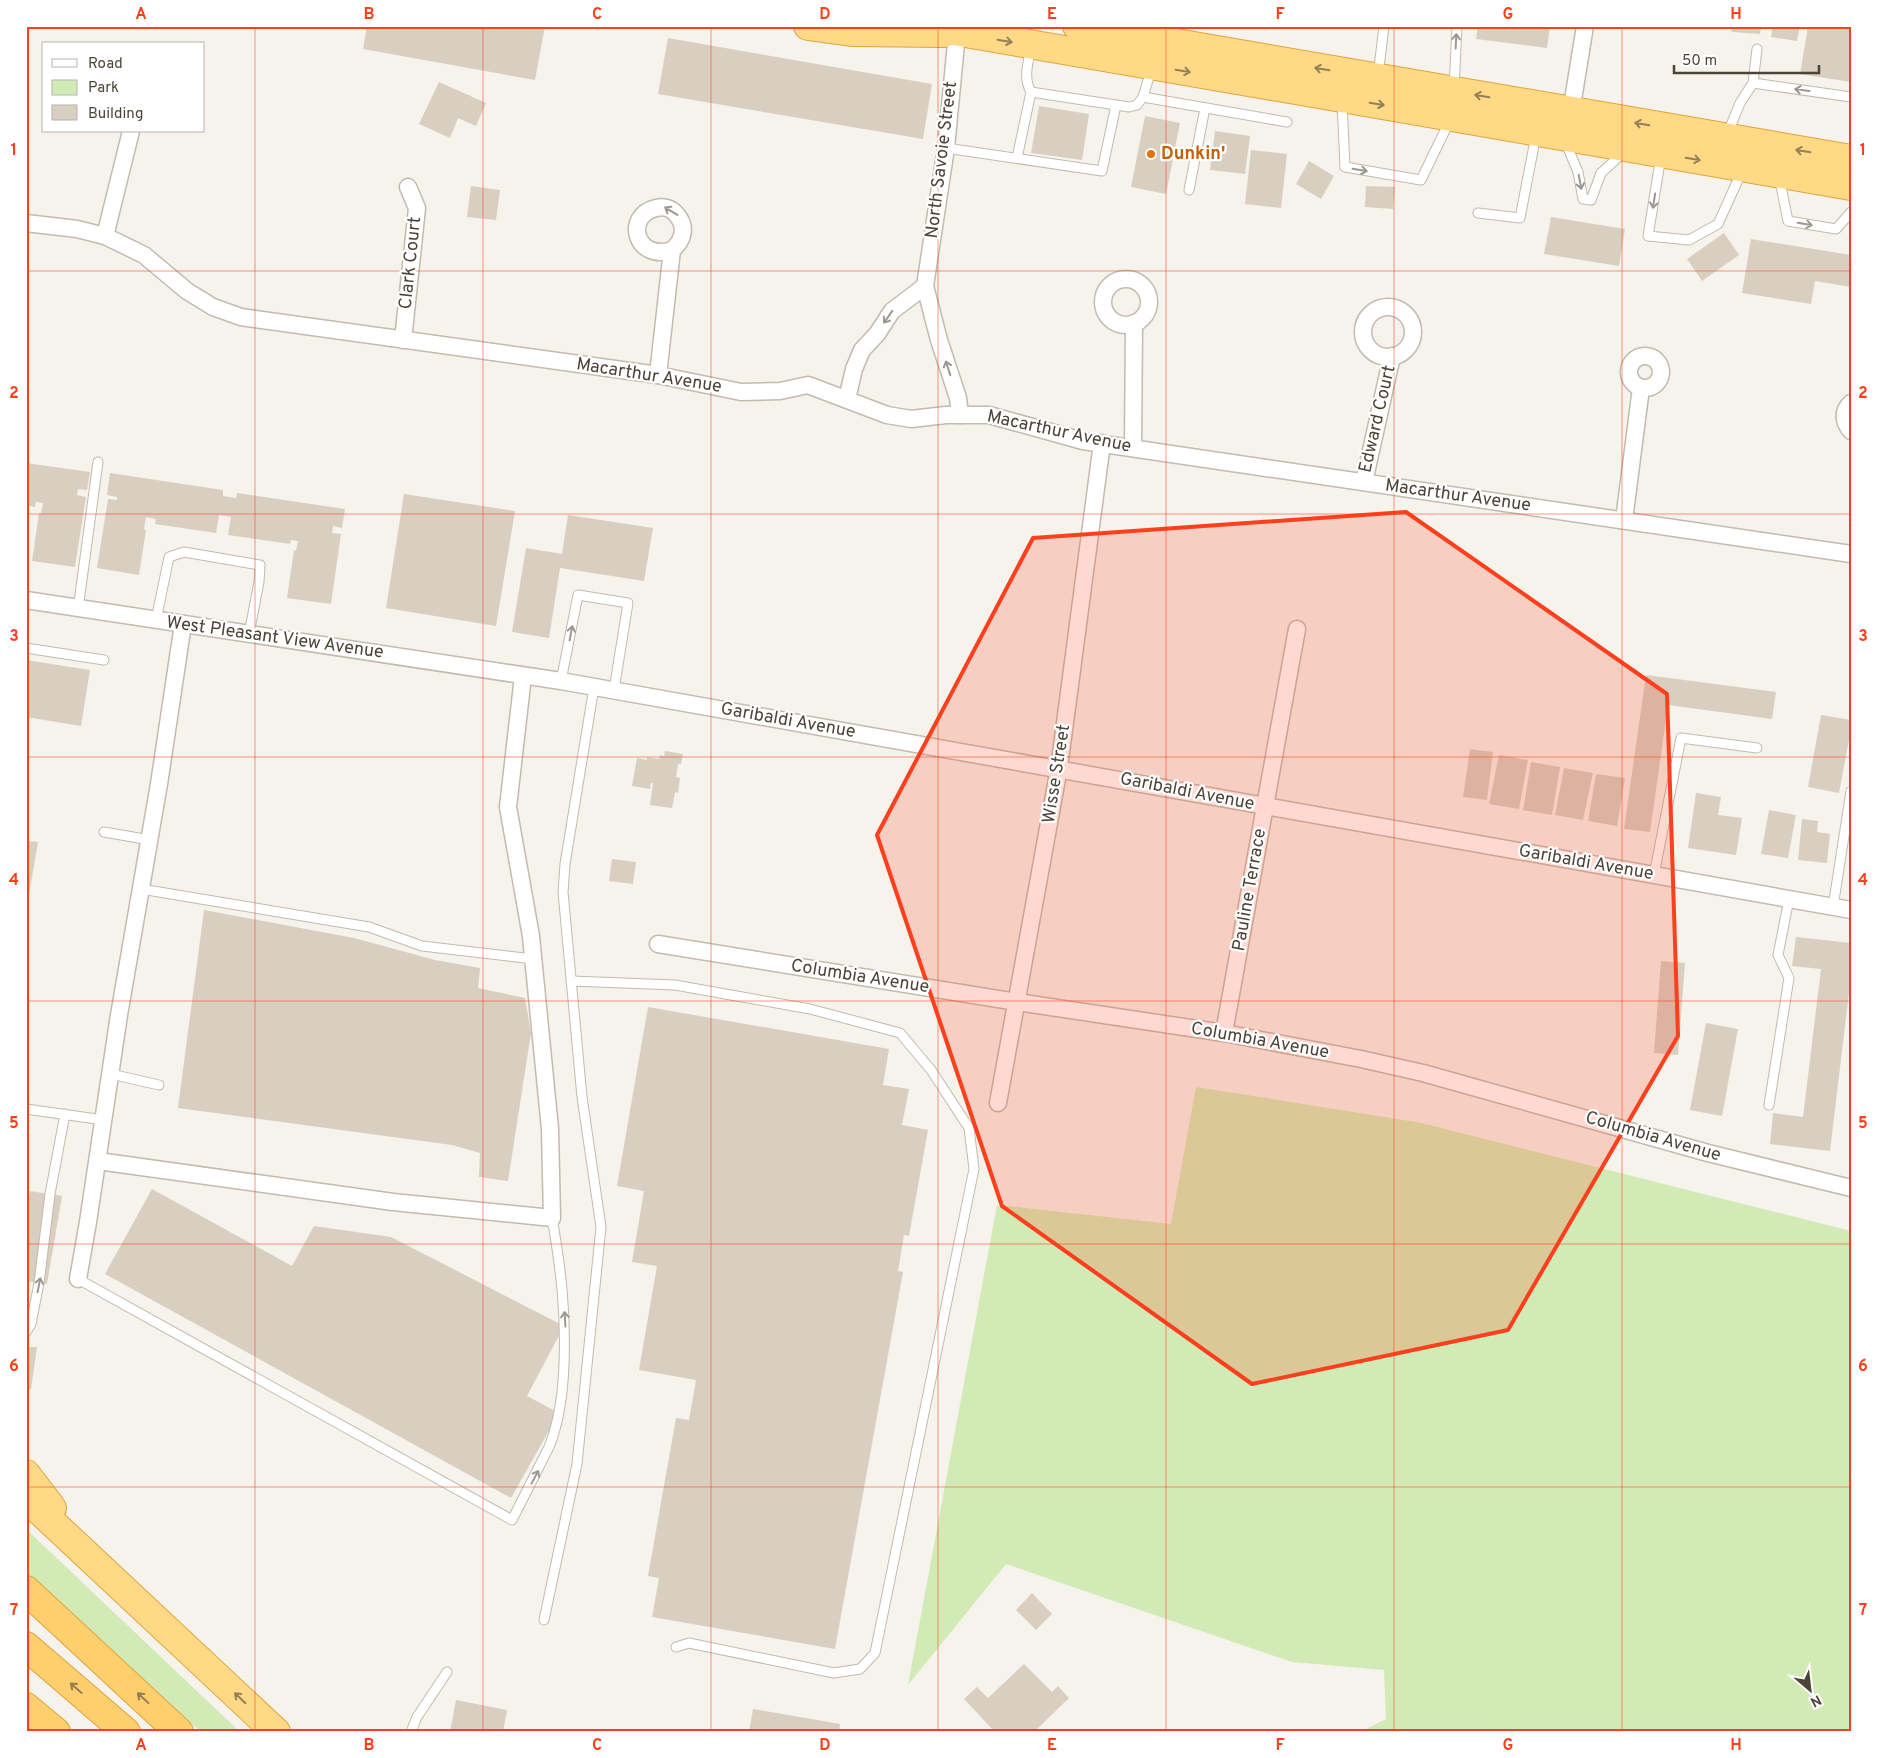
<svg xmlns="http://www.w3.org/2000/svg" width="1877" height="1758" font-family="Overpass,sans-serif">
<rect width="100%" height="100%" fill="#f6f3ec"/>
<g fill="#d2eab5">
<path d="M1196,1087l226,36 429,108v501h-491l26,-13 -2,-49 -92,-8 -286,-98 -98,121 89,-480 174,19z"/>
<path d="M26,1529l214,203h-39l-175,-156z"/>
</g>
<g fill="#d8cfc1">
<path d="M367,26h178l-10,54 -172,-31z"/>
<path d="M1478,26h72l-3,22 -71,-9z"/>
<path d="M1732,26h29l-1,8 -28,-2z"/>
<path d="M1773,26h27l-3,15 -26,-4z"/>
<path d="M1808,26h43v56l-51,-8z"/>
<path d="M668,38l264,46 -9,55 -265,-45z"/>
<path d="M439,82l47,21 -10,23 -18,-8 -8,20 -31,-14z"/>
<path d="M1039,106l50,8 -7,46 -51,-7z"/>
<path d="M1145,116l35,7 -14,71 -35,-7z"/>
<path d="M1215,131l35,5 -5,38 -35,-4z"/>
<path d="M1251,150l36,4 -6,54 -36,-4z"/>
<path d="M1309,161l25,15 -13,23 -25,-15z"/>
<path d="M471,186l29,4 -4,30 -29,-3z"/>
<path d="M1366,186l29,1 -2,22 -28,-2z"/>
<path d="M1551,217l74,12 -6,37 -75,-12z"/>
<path d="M1724,233l15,22 -37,26 -15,-22z"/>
<path d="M1751,239l100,16v32l-36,-6 -4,23 -69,-11z"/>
<path d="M26,463l64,9 -3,18 -9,-1 -1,6 9,2 -11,70 -43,-6 7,-48h2l2,-10 -7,-1 -1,5 -9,-2z"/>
<path d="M110,473l113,17v6l13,2 1,-5 108,16 -3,19 -9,-2 -1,7 9,1 -10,70 -44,-6 7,-48 2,1 2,-10 -7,-1 -1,4 -62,-9 3,-18 -12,-2 -3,18 -61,-9 1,-5 -10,-2 -2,12 2,1 -7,45 -42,-7 11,-69 9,1v-3l-10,-2z"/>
<path d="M404,494l111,17 -19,115 -110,-18z"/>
<path d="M568,515l85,13 -9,53 -84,-13 -11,70 -37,-6 14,-84 36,6z"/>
<path d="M26,660l64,10 -9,56 -55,-9z"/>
<path d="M1646,675l130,17 -4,27 -104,-14 -18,127 -26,-3z"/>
<path d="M1821,715l30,5v9l-12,64 -31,-6z"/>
<path d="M1470,749l23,3 -6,48 -24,-3z"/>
<path d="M665,751l18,3 -2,10h-3l-2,13 4,1 -2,15 -3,-1 -3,16 -22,-3 3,-22h-2l-1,6 -18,-3 5,-28 10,2v-3l12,2 1,-4 4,1z"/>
<path d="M1499,755l29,5 -9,49 -30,-5z"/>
<path d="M1531,762l29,5 -8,48 -29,-5z"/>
<path d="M1564,768l29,5 -10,47 -28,-5z"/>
<path d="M1596,774l29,4 -8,48 -29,-5z"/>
<path d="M1696,793l25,4 -3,18 24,3 -6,37 -48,-7z"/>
<path d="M1769,810l27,5 -8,43 -27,-4z"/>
<path d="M1802,819l16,2 -1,11 13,2 -3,29 -29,-3z"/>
<path d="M26,841l12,1 -11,64h-1z"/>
<path d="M612,859l24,3 -3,22 -24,-3z"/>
<path d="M204,910l150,28 81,22 45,8 -2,20 47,10 6,35 -23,148 -29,-4 1,-24 -28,-8 -274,-37z"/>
<path d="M1796,937l55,6v33l-21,175 -60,-7 3,-31 30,4 18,-148 -29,-3z"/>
<path d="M1661,961l24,2 -7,92 -24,-2z"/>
<path d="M648,1007l241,42 -6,36 26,4 -7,36 26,5 -19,106 -5,-1 -6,36 5,1 -68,377 -183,-32 7,-39 -11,-2 28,-158 13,2 7,-40 -57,-10 18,-104 -25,-4 12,-71 -27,-5z"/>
<path d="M1706,1023l32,6 -16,87 -32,-6z"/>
<path d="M152,1189l140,77 22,-40 77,11 173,89 -37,70 32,17 -48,85 -406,-224z"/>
<path d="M30,1191l32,5 -15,88 -21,-3v-69z"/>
<path d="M26,1347h11l-6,42 -5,-1z"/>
<path d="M1032,1593l20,21 -16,16 -20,-20z"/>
<path d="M1024,1664l28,28 6,-6 11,12 -35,34h-39l-31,-33 13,-12 11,11z"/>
<path d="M456,1700l51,10 -4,22h-53z"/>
<path d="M753,1709l87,15 -1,8h-90z"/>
</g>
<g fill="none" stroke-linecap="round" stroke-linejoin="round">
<g stroke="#c2bbae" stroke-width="11">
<g id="service">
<path d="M1031,48c-3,15 -8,30 0,44l98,15 8,-2 6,-8 9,-30"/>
<path d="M1378,76l6,-50"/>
<path d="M1753,83l98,14"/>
<path d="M1454,89l3,-63"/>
<path d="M1143,97l144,25"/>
<path d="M1342,101l3,66 76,13 29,-60"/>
<path d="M1727,135l13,-32 13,-20 4,-34"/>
<path d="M1565,141l13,31 5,27 8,1 10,-27 23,-21"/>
<path d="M946,148l156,23 14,-66"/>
<path d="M1661,156l-13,80 41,4 29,-16 24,-53"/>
<path d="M1017,158l14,-66"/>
<path d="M1779,176l9,45 48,8 15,-17"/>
<path d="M1189,190l16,-82"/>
<path d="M1478,213l42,5 16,-83"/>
<path d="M78,609l20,-147"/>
<path d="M156,620l13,-63 15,-5 76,13 -1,17 -10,52"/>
<path d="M26,648l78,12"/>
<path d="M561,681l17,-86 50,8 -14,87"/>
<path d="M104,832l46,8"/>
<path d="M1654,875l27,-137 76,10"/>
<path d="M141,889l228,38 53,19 111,13"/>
<path d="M1833,907l18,-116"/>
<path d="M571,981l104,4 135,24 90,24 31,37 38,58 5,41 -99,484 -15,16 -26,4 -145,-30 -13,4"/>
<path d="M111,1074l48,11"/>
<path d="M1769,1105l20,-127 -11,-23 11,-56"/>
<path d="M26,1109l78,11"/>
<path d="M78,1279l434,241 37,-73c11,-27 14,-55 15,-83 2,-52 -3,-95 -12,-146"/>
<path d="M26,1332l5,-8 8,-41 11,-89 15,-80"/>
<path d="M544,1620l33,-156 24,-237 -19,-130 -19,-205 2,-28 29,-177"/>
<path d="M411,1732l6,-15 30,-45"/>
</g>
</g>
<g stroke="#c2bbae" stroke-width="19">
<g id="minor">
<path d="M957,33l-11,115 -21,138 14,54 19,58 2,17"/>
<path d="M1571,112l14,-86"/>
<path d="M26,223l51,6 28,7 39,19 43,36 26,16 28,10 417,58 83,17 39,-1 28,-6 79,30 24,4 35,-4h43l94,26 768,113"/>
<path d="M105,236l26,-105"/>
<circle cx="1126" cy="302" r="23"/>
<circle cx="1388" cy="332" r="25"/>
<path d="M403,340l14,-132 -9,-21"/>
<circle cx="1645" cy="372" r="16"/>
<path d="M658,375l14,-125c12,-10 15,-24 4,-36 -5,-6 -13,-8 -20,-6 -33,8 -20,54 16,42"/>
<path d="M847,399l7,-30 8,-19 15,-16 15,-23 33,-25"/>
<path d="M1851,403c-9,8 -8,19 0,28"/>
<path d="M1133,448l1,-125"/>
<path d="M1364,482l28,-126"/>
<path d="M1624,520l17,-132"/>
<path d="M26,600l535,81 1290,229"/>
<path d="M658,944l359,58 207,31 137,26 62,14 285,80 143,35"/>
<path d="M1224,1033l73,-404"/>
<path d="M998,1103l61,-335 43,-325"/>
<path d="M98,1161l295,41 159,16 -2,-89 -19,-193 -23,-129 15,-131"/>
<path d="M78,1279l10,-57 31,-207 40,-231 24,-160"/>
</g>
</g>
<g stroke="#e0a43c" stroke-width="30">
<g id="trunk">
<path d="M808,26l44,6 92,1"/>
<path d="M925,26l926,160"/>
<path d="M1077,26l774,133"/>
<path d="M26,1474l26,34"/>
<path d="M26,1498l250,234"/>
</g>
</g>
<g stroke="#e0a43c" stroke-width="30">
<g id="motorway">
<path d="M26,1590l153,142"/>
<path d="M26,1646l100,86"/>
<path d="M26,1707l30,25"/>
</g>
</g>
<use href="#service" stroke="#fff" stroke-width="9"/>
<use href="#minor" stroke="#fff" stroke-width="16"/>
<use href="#trunk" stroke="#ffd985" stroke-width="28"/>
<use href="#motorway" stroke="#ffcf6e" stroke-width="28"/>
</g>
<defs><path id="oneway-shaft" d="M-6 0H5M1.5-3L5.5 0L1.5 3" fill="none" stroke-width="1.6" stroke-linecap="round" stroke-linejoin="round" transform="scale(1.25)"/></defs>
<g stroke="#938057">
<use href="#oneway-shaft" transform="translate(1005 41) rotate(9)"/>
<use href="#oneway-shaft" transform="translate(1322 69) rotate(-170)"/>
<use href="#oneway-shaft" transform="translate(1183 71) rotate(10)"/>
<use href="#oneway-shaft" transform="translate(1482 96) rotate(-170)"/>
<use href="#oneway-shaft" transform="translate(1377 104) rotate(9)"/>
<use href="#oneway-shaft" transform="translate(1642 124) rotate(-170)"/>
<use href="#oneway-shaft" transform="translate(1803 151) rotate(-170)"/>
<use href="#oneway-shaft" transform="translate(1693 159) rotate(10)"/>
<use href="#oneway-shaft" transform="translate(240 1698) rotate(-136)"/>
</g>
<g stroke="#9c9892">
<use href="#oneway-shaft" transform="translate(1456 41) rotate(-87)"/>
<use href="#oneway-shaft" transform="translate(1802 90) rotate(-172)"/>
<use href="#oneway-shaft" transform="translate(1360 170) rotate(9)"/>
<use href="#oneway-shaft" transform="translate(1580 182) rotate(80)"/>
<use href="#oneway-shaft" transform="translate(1654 201) rotate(99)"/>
<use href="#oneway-shaft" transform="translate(671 211) rotate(-149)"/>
<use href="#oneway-shaft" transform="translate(1805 224) rotate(10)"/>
<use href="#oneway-shaft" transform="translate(888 317) rotate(125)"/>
<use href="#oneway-shaft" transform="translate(948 368) rotate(-108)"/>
<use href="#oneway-shaft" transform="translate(571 633) rotate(-79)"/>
<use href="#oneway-shaft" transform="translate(39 1285) rotate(-79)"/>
<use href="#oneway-shaft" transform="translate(565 1319) rotate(-93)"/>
<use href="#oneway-shaft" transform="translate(535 1477) rotate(-62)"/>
</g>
<g stroke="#937c4e">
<use href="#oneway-shaft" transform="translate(76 1688) rotate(-139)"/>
<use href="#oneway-shaft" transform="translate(143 1698) rotate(-137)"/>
</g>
<path fill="#fc3f1d" fill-opacity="0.2" stroke="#fc3f1d" stroke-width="4" stroke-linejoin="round" d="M1406,512l261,182 11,342 -170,294 -256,54 -250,-178 -125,-371 156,-297z"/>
<path fill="none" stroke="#fc3f1d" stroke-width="1" stroke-opacity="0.55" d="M255,26v1706M483,26v1706M711,26v1706M938,26v1706M1166,26v1706M1394,26v1706M1622,26v1706M26,271h1825M26,514h1825M26,757h1825M26,1001h1825M26,1244h1825M26,1487h1825"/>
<circle fill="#e8710a" stroke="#fff" stroke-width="2" cx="1151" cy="154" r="5"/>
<g text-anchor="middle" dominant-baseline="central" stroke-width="4.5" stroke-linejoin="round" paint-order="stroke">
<g font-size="18" font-weight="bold" fill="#c56008" stroke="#fff" text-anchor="start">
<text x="1161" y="154">Dunkin'</text>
</g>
<g font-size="18" fill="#4b4439" stroke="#fff">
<text transform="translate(942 160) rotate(-83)">North Savoie Street</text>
<text transform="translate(411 263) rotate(-84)">Clark Court</text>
<text transform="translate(649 376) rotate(9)">Macarthur Avenue</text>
<text transform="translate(1378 419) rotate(-77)">Edward Court</text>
<text transform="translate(1059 432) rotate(12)">Macarthur Avenue</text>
<text transform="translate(1458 496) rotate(8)">Macarthur Avenue</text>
<text transform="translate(275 638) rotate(8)">West Pleasant View Avenue</text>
<text transform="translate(788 721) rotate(10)">Garibaldi Avenue</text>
<text transform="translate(1057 774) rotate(-81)">Wisse Street</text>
<text transform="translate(1187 792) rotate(11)">Garibaldi Avenue</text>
<text transform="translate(1586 863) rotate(10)">Garibaldi Avenue</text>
<text transform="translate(1250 890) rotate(-80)">Pauline Terrace</text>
<text transform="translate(860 977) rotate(9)">Columbia Avenue</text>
<text transform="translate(1260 1041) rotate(10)">Columbia Avenue</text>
<text transform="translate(1653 1137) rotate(16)">Columbia Avenue</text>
</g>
</g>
<rect width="1877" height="1758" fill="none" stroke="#ffffff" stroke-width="55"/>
<rect x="42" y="42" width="162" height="90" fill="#ffffff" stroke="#b7b4b0"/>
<rect x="52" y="59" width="25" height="8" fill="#ffffff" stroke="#b7b4b0"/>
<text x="88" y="68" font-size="15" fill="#4b4439">Road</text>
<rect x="52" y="80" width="25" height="15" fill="#d2eab5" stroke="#b7b4b0"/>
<text x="88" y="92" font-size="15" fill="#4b4439">Park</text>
<rect x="52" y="105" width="25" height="15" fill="#d8cfc1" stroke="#b7b4b0"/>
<text x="88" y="118" font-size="15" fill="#4b4439">Building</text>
<g transform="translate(1810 1690) rotate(152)" stroke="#ffffff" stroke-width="4" paint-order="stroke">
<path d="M0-4L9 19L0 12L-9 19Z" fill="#4b4439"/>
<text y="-8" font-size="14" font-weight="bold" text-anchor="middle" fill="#4b4439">N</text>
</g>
<path d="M1674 65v8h145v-8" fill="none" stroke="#4b4439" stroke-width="2.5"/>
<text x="1682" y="65" font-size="15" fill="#4b4439" stroke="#ffffff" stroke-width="4" paint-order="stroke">50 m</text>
<rect x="28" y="28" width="1822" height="1702" fill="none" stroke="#fc3f1d" stroke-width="2"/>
<g font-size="16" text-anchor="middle" font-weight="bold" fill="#fc3f1d">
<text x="141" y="19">A</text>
<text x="369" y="19">B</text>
<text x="597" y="19">C</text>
<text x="825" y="19">D</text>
<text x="1052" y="19">E</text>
<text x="1280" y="19">F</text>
<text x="1508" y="19">G</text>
<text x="1736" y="19">H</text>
<text x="14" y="155">1</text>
<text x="1863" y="155">1</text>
<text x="14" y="398">2</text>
<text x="1863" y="398">2</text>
<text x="14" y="641">3</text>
<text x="1863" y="641">3</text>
<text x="14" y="885">4</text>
<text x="1863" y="885">4</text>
<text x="14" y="1128">5</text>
<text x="1863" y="1128">5</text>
<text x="14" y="1371">6</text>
<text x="1863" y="1371">6</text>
<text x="14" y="1615">7</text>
<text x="1863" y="1615">7</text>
<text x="141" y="1750">A</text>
<text x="369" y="1750">B</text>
<text x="597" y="1750">C</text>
<text x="825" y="1750">D</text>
<text x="1052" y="1750">E</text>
<text x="1280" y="1750">F</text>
<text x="1508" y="1750">G</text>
<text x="1736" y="1750">H</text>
</g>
</svg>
